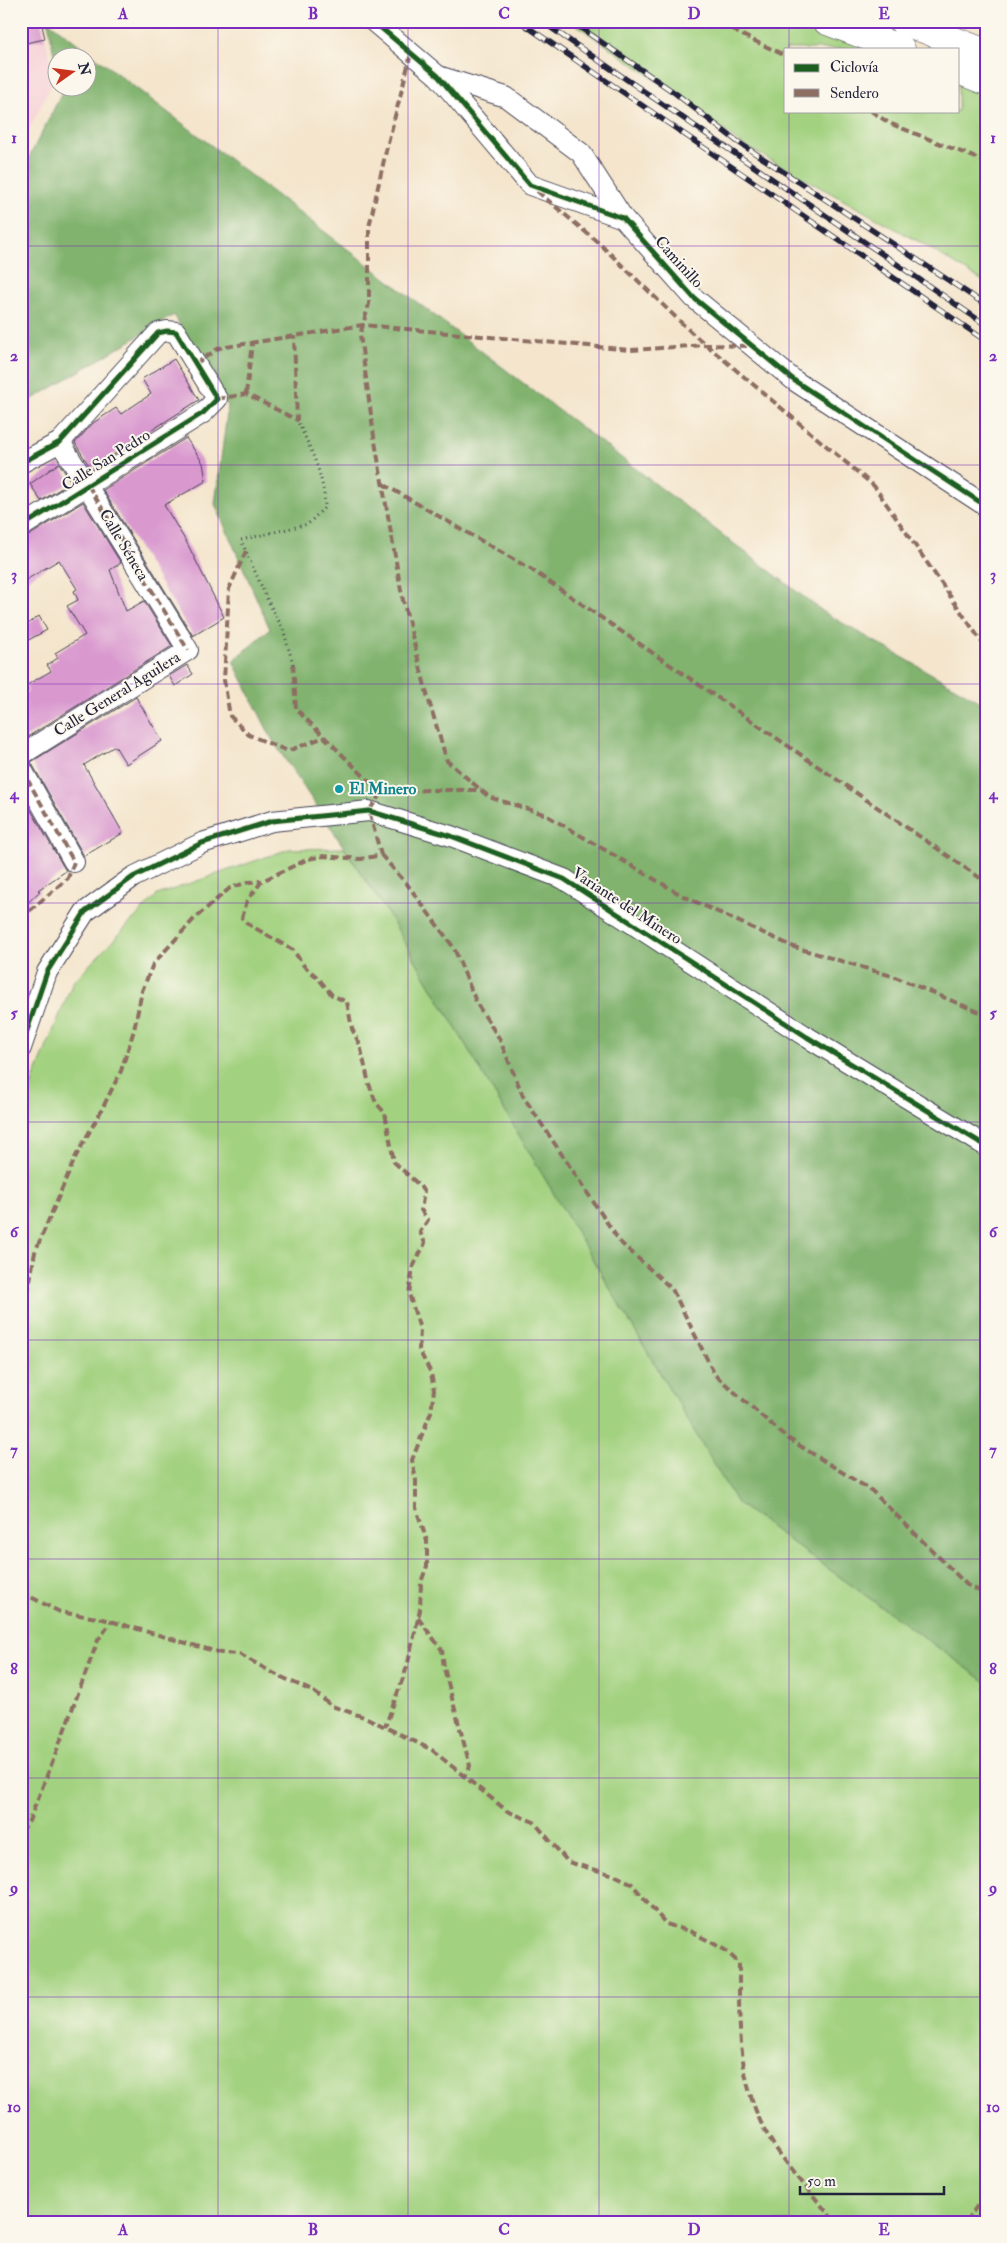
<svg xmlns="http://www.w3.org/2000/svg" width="1007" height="2243" font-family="'IM FELL Double Pica',serif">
<rect width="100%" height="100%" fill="#fbf7ec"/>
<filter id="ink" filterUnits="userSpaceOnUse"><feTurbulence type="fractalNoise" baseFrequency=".02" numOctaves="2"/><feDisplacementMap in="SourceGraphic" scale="10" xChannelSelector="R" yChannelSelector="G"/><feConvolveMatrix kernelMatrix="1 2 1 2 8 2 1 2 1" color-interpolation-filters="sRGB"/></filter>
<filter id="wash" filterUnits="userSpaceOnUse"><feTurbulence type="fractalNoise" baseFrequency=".0096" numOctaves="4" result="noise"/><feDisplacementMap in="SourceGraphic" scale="20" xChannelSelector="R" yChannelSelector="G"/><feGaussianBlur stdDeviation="1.12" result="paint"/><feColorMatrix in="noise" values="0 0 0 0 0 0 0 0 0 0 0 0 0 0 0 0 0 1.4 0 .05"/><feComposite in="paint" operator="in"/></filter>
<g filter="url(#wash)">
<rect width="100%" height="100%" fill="#f4e5cc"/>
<path fill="#f6cfd5" d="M21,21h20l14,57 -34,68z"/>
<g fill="#a2d17f" stroke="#627a5d">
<path d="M571,21h238l75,28h-98v62h172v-35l28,10v197l-63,-39 -185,-102 -63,-49z"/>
<path d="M344,848l43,64 350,591 249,179v540h-965v-1112l52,-128 84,-87 132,-46z"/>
</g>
<path fill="#81b36e" stroke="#526a54" d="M48,21l777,592 161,92v977l-249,-179 -350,-591 -114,-171 -40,-80 37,-32 -55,-125 13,-98 -54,-91 -153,91v-233l41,-80 -1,-5h27v-30h-30l-1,14z"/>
<g id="blocks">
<g fill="#d999cf">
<path d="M21,21h20l4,18 -24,5z"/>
<path d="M174,359l25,41 -108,69 -16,-26 18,-20 23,-15 5,6 30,-20 -9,-15z"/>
<path d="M186,438l17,25 3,18 -42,24 24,40 36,72 -31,19 -90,-146z"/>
<path d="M59,463l12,19 -30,19 -11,-17z"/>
<path d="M83,502l38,61 -11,7 16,41 18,-10 28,45 -151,95v-46l7,-4 -3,-5 26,-15 -4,-6 11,-7 -3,-5 30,-18 -18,-29 11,-6 -4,-9 3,-2 -18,-29 -38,23v-44l6,-2z"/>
<path d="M39,616l8,14 -26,14v-15z"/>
<path d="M187,665l6,9 -18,12 -6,-10z"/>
<path d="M136,697l26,44 -36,23 -11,-18 -31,19 39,68 -39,23 -53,-94z"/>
<path d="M21,793l45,78 -28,19 2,1 -19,18z"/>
</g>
</g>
</g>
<g filter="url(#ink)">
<use href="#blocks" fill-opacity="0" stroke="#423f51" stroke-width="1"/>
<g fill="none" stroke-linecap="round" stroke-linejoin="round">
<g stroke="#423f51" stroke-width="22">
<g id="minor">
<path d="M373,21l65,55 92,109 93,33 71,80 101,83 191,125"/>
<path d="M438,76l68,21 75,56 42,65"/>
<path d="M21,463l39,-21 98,-109 9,-2 9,1 41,67 -14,14 -182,114"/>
<path d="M21,755l167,-105 -128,-208"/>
<path d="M21,768l53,94"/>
<path d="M21,1048l26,-76 38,-60 48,-35 69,-34 70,-22 97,-10 82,25 113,43 243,158 179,109"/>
</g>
</g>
<g stroke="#423f51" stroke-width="29">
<g id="highway">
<path d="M827,21l74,28"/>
<path d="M903,21l83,32"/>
<path d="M958,70l28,11"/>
</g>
</g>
<path stroke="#423f51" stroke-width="3" stroke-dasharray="1 4" stroke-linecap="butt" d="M293,664l-10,-35 -15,-28 -27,-61 67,-16 17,-17c-1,-32 -14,-58 -28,-87"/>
<use href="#minor" stroke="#fff" stroke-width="20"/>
<use href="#highway" stroke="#fff" stroke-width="28"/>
<g stroke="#22223b" stroke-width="5.5">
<g id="rail">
<path d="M519,21l467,320"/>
<path d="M541,21l445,304"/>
<path d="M571,21l104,72 63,49 248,163"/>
</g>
</g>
<use href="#rail" stroke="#fbf7ec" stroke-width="4" stroke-dasharray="11" stroke-linecap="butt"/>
<g stroke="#8d6e63" stroke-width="4" stroke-dasharray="8 4" stroke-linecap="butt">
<path d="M723,21l15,12 48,23"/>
<path d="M411,54l-25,97 -17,76v77l-9,31 14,101 28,160 26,102 19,63 42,36 55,17 139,82 111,51 101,30 91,38"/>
<path d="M871,111l18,12 97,39"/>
<path d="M537,191l64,54 91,88 182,153 112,162"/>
<path d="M195,364l24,-16 144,-23 268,25 75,-5 46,1"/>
<path d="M246,394l6,-51"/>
<path d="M217,399l29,-5 51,26 -3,-84"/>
<path d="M383,484l149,86 454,312"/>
<path d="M88,485l100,165"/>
<path d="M246,551l-17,38 -5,91 6,36 19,19 39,16 36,-14"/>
<path d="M293,664l3,45 85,84 46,-3h54"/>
<path d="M21,768l53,94 -6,16 -47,40"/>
<path d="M381,793l-12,18 12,44 -20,4 -38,-3 -15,3 -25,12 -21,10 -15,20 -5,17 6,6 45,26 11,16 14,12 14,17 15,7 5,27 8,16 9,39 7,19 9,10 9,49 26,24 4,6 -3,18 7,10 -8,12 5,11 -12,24 -4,27 11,35 -1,21 12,23 3,17 -3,22 -19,48 4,20v28l11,33v25l-6,16 -1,28 -13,57 -22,60"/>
<path d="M381,855l26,29 47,64 23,56 22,34 24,58 97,146 52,47 43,86 71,62 86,54 95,94 19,9"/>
<path d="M21,1365l6,-23 1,-50 7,-40 41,-96 26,-47 19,-38 13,-41 8,-39 11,-27 42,-46 35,-30 19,-6 13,-1"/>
<path d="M21,1592l39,20 43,7 118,34 18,1 36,20 39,18 18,14 35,12 65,32 75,61 27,11 34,40 46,13 17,8 35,41 26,8 15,8 18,10 14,13c0,63 -2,126 34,181 18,27 41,52 62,78"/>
<path d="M418,1618l24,32 2,18 26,98 -5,9"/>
<path d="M21,1832l8,-11 28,-71 41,-110 14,-19"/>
<path d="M966,2222l20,-29"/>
</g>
<g stroke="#fbf7ec" stroke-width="8">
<g id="cycleway">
<path d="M373,21l65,55 92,109 93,33 71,80 101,83 191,125"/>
<path d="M21,463l39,-21 98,-109 9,-2 9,1 41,67 -14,14 -182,114"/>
<path d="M21,1048l26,-76 38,-60 48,-35 69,-34 70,-22 97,-10 82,25 113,43 243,158 179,109"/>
</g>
</g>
<use href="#cycleway" stroke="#1b5e20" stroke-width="5"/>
</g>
</g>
<path fill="none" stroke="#7b2cbf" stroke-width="1" stroke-opacity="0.55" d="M218,21v2201M408,21v2201M599,21v2201M789,21v28M789,111v2111M21,246h965M21,465h965M21,684h965M21,903h965M21,1122h965M21,1340h965M21,1559h965M21,1778h965M21,1997h965"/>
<circle fill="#0f9aa8" stroke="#fbf7ec" stroke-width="2" cx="339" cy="789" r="5"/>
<g text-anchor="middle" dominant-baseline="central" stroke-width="4" stroke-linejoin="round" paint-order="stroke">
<g font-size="16" fill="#22223b" stroke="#fbf7ec">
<text transform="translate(679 262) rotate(48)">Caminillo</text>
<text transform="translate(106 460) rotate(-32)">Calle San Pedro</text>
<text transform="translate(124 545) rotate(59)">Calle Séneca</text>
<text transform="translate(117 694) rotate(-32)">Calle General Aguilera</text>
<text transform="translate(627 906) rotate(33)">Variante del Minero</text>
</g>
<g font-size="16" font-weight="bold" fill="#0d838f" stroke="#fbf7ec" text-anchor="start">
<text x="349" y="789">El Minero</text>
</g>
</g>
<rect width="1007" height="2243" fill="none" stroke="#fbf7ec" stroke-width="55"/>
<rect x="784" y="48" width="175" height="65" fill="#fbf7ec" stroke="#a4a2a5"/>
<rect x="794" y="64" width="25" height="8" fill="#1b5e20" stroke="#a4a2a5"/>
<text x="830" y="72" font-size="15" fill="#22223b">Ciclovía</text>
<rect x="794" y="89" width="25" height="8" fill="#8d6e63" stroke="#a4a2a5"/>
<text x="830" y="98" font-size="15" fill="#22223b">Sendero</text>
<g transform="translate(72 72) rotate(76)"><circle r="24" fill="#fbf7ec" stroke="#a4a2a5"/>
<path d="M0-4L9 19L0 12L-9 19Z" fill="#c8321e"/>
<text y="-8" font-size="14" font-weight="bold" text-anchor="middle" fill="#22223b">N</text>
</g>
<path d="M800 2186v8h144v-8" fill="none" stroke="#22223b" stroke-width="2.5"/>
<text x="807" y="2186" font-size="15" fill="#22223b" stroke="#fbf7ec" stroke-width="4" paint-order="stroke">50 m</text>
<rect x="28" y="28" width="952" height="2188" fill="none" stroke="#7b2cbf" stroke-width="2"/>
<g font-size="16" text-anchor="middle" font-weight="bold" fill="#7b2cbf">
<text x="123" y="19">A</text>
<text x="313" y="19">B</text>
<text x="504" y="19">C</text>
<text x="694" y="19">D</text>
<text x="884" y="19">E</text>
<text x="14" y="143">1</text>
<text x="993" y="143">1</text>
<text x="14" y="361">2</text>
<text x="993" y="361">2</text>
<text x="14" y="580">3</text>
<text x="993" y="580">3</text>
<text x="14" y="799">4</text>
<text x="993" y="799">4</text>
<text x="14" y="1018">5</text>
<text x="993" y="1018">5</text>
<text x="14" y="1237">6</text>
<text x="993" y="1237">6</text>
<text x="14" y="1455">7</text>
<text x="993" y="1455">7</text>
<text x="14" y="1674">8</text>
<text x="993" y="1674">8</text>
<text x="14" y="1893">9</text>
<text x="993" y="1893">9</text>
<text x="14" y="2112">10</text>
<text x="993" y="2112">10</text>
<text x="123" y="2235">A</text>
<text x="313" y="2235">B</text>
<text x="504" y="2235">C</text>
<text x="694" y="2235">D</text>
<text x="884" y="2235">E</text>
</g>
</svg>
